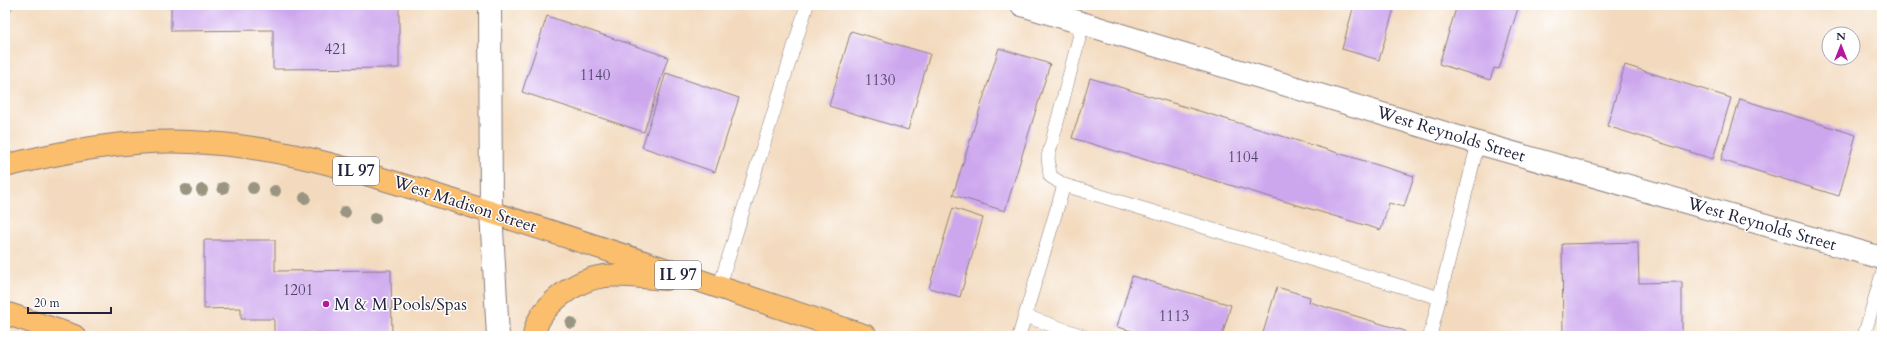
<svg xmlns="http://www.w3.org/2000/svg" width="1887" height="341" font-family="Cardo,serif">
<rect width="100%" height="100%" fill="#fff"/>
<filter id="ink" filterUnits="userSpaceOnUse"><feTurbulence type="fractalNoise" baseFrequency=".025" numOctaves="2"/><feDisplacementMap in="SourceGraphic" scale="8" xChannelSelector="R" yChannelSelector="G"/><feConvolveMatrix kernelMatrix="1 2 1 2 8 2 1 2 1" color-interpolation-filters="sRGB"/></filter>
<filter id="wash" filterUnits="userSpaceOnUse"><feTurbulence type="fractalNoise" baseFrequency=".012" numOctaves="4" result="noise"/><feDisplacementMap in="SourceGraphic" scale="16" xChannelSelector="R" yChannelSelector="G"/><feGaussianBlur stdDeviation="0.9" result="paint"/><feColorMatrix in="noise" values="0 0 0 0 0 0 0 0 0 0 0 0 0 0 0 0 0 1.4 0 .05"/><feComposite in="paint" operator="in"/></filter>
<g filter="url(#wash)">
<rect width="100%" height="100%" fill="#f3dabe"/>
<path fill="#84ac62" stroke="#53674e" d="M5,5h9l-9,20z"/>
<g id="blocks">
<g fill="#cda7ee">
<path d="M171,5h228v63l-126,1v-39l-102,1z"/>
<path d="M1354,5h41l-16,55 -37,-11z"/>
<path d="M1457,5h62l-20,64 -5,-1 -4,12 -51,-16z"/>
<path d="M547,16l121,41 -24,75 -122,-40z"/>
<path d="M851,31l79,23 -22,76 -79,-24z"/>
<path d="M999,48l51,16 -45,147 -52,-16z"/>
<path d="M1625,65l106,33 -18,61 -106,-33z"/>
<path d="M666,73l73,25 -24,74 -73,-25z"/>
<path d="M1090,78l324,98 -10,31 -15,-4 -8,27 -309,-92z"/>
<path d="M1740,99l116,36 -17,61 -118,-36z"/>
<path d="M953,208l30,10 -23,79 -31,-9z"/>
<path d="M204,240h71v31l116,-1 1,66h-70v-3h-48v-14h-33v-11l-37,1z"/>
<path d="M1638,242l1,41 43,-1v54h-119l-1,-92z"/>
<path d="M1132,276l99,29 -9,31h-71l-34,-9z"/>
<path d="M1277,287l33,10 -1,5 96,29 -2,5h-141z"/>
</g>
</g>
</g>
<g filter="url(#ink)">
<use href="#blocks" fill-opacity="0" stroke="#8a7e7c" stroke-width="1"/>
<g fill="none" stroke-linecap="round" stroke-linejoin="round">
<g stroke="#8a7e7c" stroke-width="14">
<g id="lane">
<path d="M1064,185l376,113"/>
<path d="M719,288l88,-283"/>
<path d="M1025,316l58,20"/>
<path d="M1019,336l45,-151 -14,-9 -2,-19 35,-134"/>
<path d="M1430,336l48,-193"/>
<path d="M1864,336l18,-62"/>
</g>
</g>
<g stroke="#8a7e7c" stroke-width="24">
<g id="street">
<path d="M490,5l1,207 7,124"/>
<path d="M1022,5l456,138 404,115"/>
</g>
</g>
<g stroke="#8a7e7c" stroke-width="24">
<g id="primary">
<path d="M5,166c61,-15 123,-27 186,-24 85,3 164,28 244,53 145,44 287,94 431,141"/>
<path d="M5,313l69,23"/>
<path d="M534,336c3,-29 42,-57 71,-60 19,-2 41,2 61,3"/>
</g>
</g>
<use href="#lane" stroke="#fff" stroke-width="13"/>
<use href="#street" stroke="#fff" stroke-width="22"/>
<use href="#primary" stroke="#fabe6d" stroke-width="22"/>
</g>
<g fill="#999580">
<circle cx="223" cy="188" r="6"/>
<circle cx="253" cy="188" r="6"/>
<circle cx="186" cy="190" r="6"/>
<circle cx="202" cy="190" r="6"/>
<circle cx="275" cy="191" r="6"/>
<circle cx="305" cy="198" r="6"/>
<circle cx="345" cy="212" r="6"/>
<circle cx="375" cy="218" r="6"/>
<circle cx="571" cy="323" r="6"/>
</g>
</g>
<circle fill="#b5179e" stroke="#fff" stroke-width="1.5" cx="326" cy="304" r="4"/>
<g text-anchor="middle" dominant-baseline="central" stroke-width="3" stroke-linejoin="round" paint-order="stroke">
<g font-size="15" fill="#4d4368">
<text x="336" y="49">421</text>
<text x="595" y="75">1140</text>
<text x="880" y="80">1130</text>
<text x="1243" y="157">1104</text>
<text x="298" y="290">1201</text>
<text x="1174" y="316">1113</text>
</g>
<g fill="#fff" stroke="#646476" stroke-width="1">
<rect x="333" y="157" width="46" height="28" rx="3"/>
<rect x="655" y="261" width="46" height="28" rx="3"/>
</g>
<g font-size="16" font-weight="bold" fill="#22223b">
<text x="356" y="171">IL 97</text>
<text x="678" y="275">IL 97</text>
</g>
<g font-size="17" fill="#22223b" stroke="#fff">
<text transform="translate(1451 134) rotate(17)">West Reynolds Street</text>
<text transform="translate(465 204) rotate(18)">West Madison Street</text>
<text transform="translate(1762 224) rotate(16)">West Reynolds Street</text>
</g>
<g font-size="17" fill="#22223b" stroke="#fff" text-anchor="start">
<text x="334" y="304">M &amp; M Pools/Spas</text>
</g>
</g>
<rect width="1887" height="341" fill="none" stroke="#fff" stroke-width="20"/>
<g transform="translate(1841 46)"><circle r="19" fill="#ffffff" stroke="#a7a7b1"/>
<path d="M0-3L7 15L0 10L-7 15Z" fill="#b5179e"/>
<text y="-6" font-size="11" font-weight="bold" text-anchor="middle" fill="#22223b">N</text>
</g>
<path d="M28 307v6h83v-6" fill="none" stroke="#22223b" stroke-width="2"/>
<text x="34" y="307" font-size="12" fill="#22223b" stroke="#ffffff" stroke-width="3" paint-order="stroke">20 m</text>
</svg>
